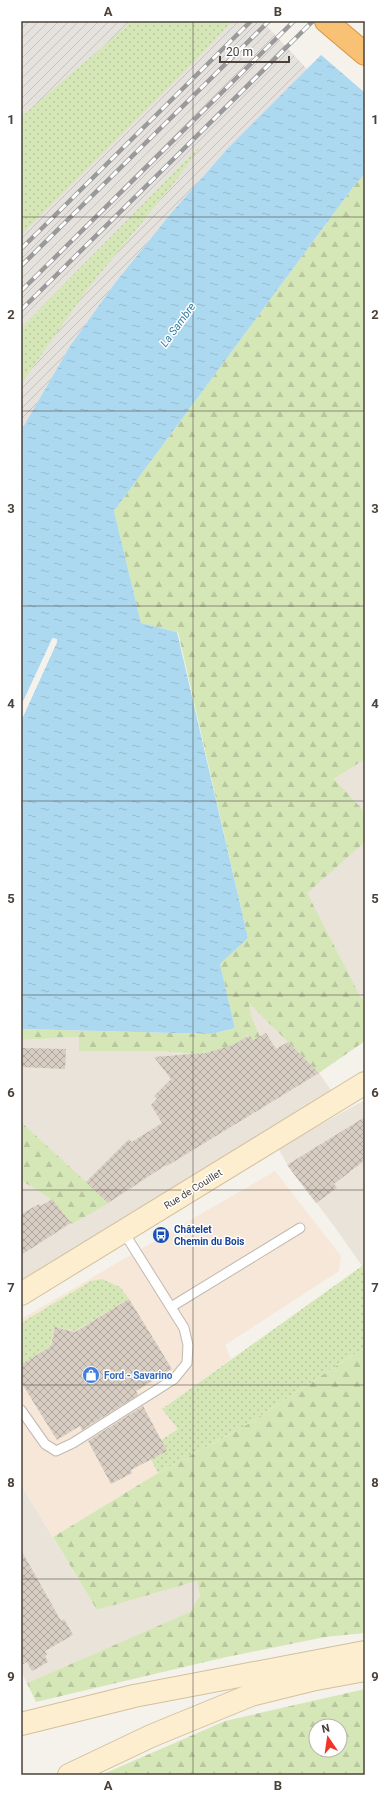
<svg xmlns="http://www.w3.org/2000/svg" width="386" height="1796" font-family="Roboto,sans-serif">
<defs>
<pattern id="industrial-furrows" width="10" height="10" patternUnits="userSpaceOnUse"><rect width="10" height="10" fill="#e5e1dd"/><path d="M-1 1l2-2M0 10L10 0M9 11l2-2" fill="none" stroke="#c6c2be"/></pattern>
<pattern id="grass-dots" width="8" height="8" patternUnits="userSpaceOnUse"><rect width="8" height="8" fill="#d6e7b7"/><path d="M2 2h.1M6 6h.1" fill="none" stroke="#b9c79e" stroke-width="1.8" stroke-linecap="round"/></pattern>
<pattern id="forest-firs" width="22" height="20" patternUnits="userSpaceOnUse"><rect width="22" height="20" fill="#d6e7b7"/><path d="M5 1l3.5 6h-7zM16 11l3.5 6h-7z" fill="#b9c79e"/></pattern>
<pattern id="water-ripples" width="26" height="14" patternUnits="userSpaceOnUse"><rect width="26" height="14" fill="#acd9ef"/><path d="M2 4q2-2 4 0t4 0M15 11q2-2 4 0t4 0" fill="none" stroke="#96bbce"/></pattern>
<pattern id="building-cross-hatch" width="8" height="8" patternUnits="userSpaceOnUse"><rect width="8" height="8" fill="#d7cdc2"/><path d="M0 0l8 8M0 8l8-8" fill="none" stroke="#b0a89f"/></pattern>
</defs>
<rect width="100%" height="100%" fill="#f5f2ec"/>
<g fill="#e9e3da">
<path d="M365,759v53l-31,-33z"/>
<path d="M365,842v159l-5,-5 -54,-103z"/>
<path d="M249,1002l70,71 15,21 -313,193v-107l31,20 56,3 -87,-81v-82l58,-3v14h78l40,3 53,-19 4,8z"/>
<path d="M365,1100v170l-31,-44 -47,-62 -9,-16z"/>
<path d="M21,1485l76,125 100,-29 3,15 -9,16 -164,71 -6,-11z"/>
</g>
<path fill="#f6e7d9" d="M275,1171l66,85 -2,15 -114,74 6,14 -69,50 17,20 -33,21 12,23 -105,64 -32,-52v-166z"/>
<path fill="url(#industrial-furrows)" d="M21,21h241l46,49 -80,78 -56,64 -57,71 -45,63 -49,86z"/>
<g fill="url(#grass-dots)">
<path d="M129,21h104l-48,50 -164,164v-118l108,-93z"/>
<path d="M202,144l-24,34 -92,113 -65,93v-56z"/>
<path d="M362,1266l3,4v77l-120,79 -87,47 -12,-23 32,-21 -16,-20z"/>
<path d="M102,1279l18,8 9,12 -54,32 -20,-4 -5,19 -29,20v-43l70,-42z"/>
</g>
<g fill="url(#forest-firs)" fill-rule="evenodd">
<path d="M365,174v585l-31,20 31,33v30l-58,51 53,103 5,5v40l-46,32 -70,-70 3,16 8,18 -6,6 -5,-8 -3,1v5l-27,9 -22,4 -40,-3h-78v-14l-58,3v-11l191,5 23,-6 -15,-64 28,-26 -70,-306 -37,-9 -27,-112 243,-329z"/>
<path d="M21,1122l88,81 -37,21 -20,-24 -31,-20z"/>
<path d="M365,1347v286l-40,4 -103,21 -186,44 -9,-19 163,-71 10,-16 -3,-15 -100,29 -44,-73 105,-64 87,-47z"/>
<path d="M365,1689v86h-264l124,-54zM316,1726h24v24h-24z"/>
</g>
<path fill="url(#water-ripples)" d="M355,21h10v153l-8,8 -243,329 27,112 36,9 71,306 -28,26 15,64 -23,6 -191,-5v-308l36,-79 -4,-4 -1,1 -31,67v-275l49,-85 45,-63 57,-71 56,-64z"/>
<g fill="#f5f2ec">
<path d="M352,21h13v72l-45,-39z"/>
<path d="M53,638l4,1v3l-36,79v-5l34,-76 -32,66 -2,2v-2z"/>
</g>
<g fill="url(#building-cross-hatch)">
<path d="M266,1033l10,16 12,-7 31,31 -152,93 -1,-1 -58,38 -22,-21 43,-43 3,3 30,-19 -11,-18 6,-6 -3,-3 17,-17 -17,-22 52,-4 27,-8 17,-10 3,5z"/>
<path d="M21,1048l45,1 -1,20 -44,-2z"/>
<path d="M365,1117v43l-31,24 3,4 -21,15 -29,-38z"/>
<path d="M52,1199l19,24 -50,32v-41l18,-10 2,2z"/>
<path d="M129,1299l43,70 -36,22 2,4 -56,35 -2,-4 -23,14 -36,-58v-17l30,-19 4,-19 20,5z"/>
<path d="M143,1406l24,45 -36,19 1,3 -21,11 -23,-43z"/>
<path d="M21,1550l40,71 3,-2 9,16 -28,16 2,4 -2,1 3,6 -16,9 -5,-9 -6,3z"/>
</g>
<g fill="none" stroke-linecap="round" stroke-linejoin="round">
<g stroke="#c1b9af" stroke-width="11">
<g id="lane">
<path d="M171,1307l129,-79"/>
<path d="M21,1410l24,34 11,7 17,-8 101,-64 13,-16 1,-18 -4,-17 -61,-97"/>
</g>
</g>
<g stroke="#d3c09d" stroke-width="24">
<g id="secondary">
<path d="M21,1294l344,-211"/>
<path d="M21,1724l113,-28 231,-44"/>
<path d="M69,1775l82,-39 100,-41 60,-15 54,-10"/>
</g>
</g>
<g stroke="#d99443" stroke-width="24">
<path id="highway" d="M326,21l39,33"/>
</g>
<use href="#lane" stroke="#fff" stroke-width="9"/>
<use href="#secondary" stroke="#fdeecf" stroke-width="22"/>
<use href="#highway" stroke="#f8c174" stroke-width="22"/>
<g stroke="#9a9a9a" stroke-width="4.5">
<g id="rail">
<path d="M21,249l230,-228"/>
<path d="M21,266l248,-245"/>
<path d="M21,291l273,-270"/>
<path d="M21,310l292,-289"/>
</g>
</g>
<use href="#rail" stroke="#fff" stroke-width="3" stroke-dasharray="9" stroke-linecap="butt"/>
</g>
<path fill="none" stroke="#4a423a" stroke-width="1" stroke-opacity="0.55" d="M193,21v1754M21,217h344M21,411h344M21,606h344M21,801h344M21,995h344M21,1190h344M21,1385h344M21,1579h344"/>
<defs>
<g id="bus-disc" transform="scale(0.9)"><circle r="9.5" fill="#1a4fb4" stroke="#fff"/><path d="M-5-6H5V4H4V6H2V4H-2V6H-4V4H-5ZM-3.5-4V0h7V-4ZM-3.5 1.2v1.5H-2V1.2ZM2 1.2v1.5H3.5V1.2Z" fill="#fff"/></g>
<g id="shop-disc" transform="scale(0.9)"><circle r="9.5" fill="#3f7fe0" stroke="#fff"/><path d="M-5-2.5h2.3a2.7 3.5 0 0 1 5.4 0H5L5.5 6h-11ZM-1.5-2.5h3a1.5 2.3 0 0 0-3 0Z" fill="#fff"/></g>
</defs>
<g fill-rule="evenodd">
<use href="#bus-disc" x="161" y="1235"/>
<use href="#shop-disc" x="91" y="1375"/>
</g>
<g text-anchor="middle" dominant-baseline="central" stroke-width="3" stroke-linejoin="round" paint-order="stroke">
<g font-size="10" fill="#4a423a" stroke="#fff">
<text transform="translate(193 1189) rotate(-32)">Rue de Couillet</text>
</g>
<g font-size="10" font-weight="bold" fill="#164399" stroke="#fff" text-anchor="start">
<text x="174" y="1229">Châtelet<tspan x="174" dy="12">Chemin du Bois</tspan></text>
</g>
<g font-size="10" font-weight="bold" fill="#366cbe" stroke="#fff" text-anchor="start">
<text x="104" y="1375">Ford - Savarino</text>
</g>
<g font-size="11" font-style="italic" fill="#317da3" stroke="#fff">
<text transform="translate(178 325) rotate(-54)">La Sambre</text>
</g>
</g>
<rect width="386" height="1796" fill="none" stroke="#ffffff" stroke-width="44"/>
<g transform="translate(328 1738) rotate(347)"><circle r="19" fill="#ffffff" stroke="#b7b3b0"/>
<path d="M0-3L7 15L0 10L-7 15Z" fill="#f23327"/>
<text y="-6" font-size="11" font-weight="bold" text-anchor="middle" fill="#4a423a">N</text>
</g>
<path d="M220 56v6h69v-6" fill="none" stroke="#4a423a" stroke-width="2"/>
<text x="226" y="56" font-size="12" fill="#4a423a" stroke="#ffffff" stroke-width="3" paint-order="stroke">20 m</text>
<rect x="22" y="22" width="342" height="1752" fill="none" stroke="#4a423a" stroke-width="1.5"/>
<g font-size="13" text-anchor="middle" font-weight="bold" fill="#4a423a">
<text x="108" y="16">A</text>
<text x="278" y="16">B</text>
<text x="11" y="124">1</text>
<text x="375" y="124">1</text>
<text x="11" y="319">2</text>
<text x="375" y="319">2</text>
<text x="11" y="513">3</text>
<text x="375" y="513">3</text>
<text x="11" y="708">4</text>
<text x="375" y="708">4</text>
<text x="11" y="903">5</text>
<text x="375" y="903">5</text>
<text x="11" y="1097">6</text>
<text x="375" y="1097">6</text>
<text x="11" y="1292">7</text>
<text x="375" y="1292">7</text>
<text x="11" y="1487">8</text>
<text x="375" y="1487">8</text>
<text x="11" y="1681">9</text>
<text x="375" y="1681">9</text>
<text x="108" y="1790">A</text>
<text x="278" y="1790">B</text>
</g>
</svg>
